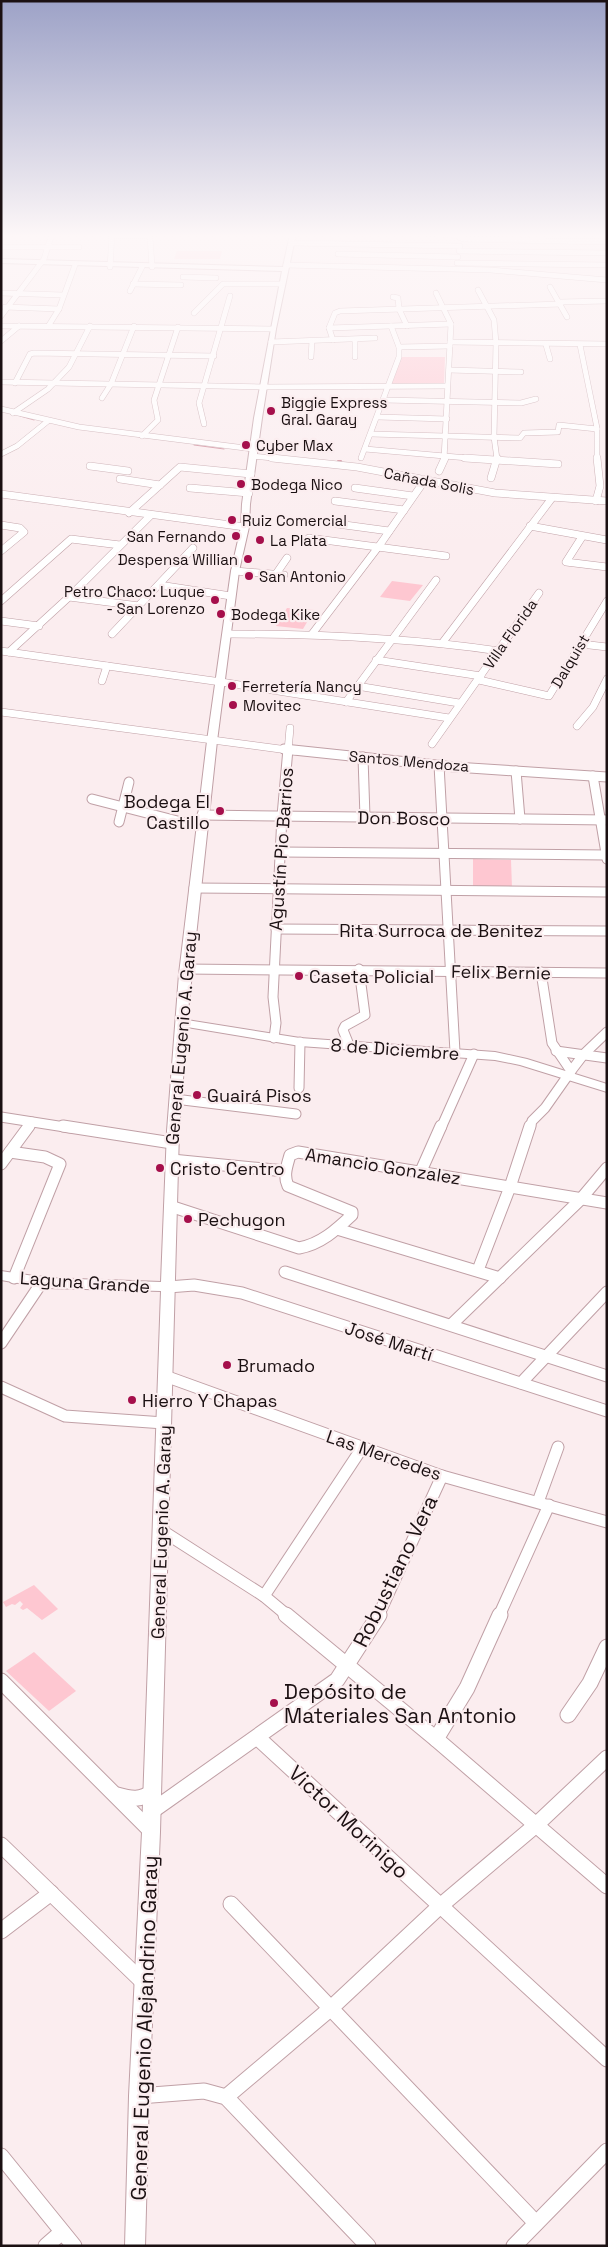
<svg xmlns="http://www.w3.org/2000/svg" width="608" height="2247" font-family="'Space Grotesk',sans-serif">
<rect width="100%" height="100%" fill="#fbedef"/>
<g fill="#fec7d1">
<path d="M177,251h45l-2,8h-46z"/>
<path d="M399,357h46l-1,28 -53,-1z"/>
<path d="M392,581l31,4 -13,16 -30,-4z"/>
<path d="M287,608l27,2 -11,19 -27,-3z"/>
<path d="M473,859l38,1 1,28 -39,-1z"/>
<path d="M34,1585l24,24 -16,11 -15,-12 -4,2 -3,-2 3,-4 -3,-3 -5,4 -3,-1 -6,3 -3,-5z"/>
<path d="M34,1652l42,39 -27,20 -43,-40z"/>
</g>
<g fill="none" stroke-linecap="round" stroke-linejoin="round">
<g stroke="#ce8695" stroke-width="1">
<path d="M20,416l14,4"/>
<path d="M194,445l30,4"/>
</g>
<path stroke="#ce8695" stroke-width="2" d="M338,461h3"/>
<g stroke="#c0a0a6" stroke-width="6">
<g id="minor-far4">
<path d="M428,234l27,1 8,4 144,3"/>
<path d="M112,236h38l2,31"/>
<path d="M1,238l8,-4"/>
<path d="M291,243l169,3"/>
<path d="M1,247h78"/>
<path d="M459,251l148,2"/>
<path d="M338,254l120,3"/>
<path d="M457,263l150,2"/>
<path d="M286,265l205,5 116,10"/>
<path d="M110,267l2,-33"/>
<path d="M183,277l33,1"/>
<path d="M133,284l48,1"/>
<path d="M550,287l17,30"/>
<path d="M478,290l16,30 2,23 -2,94 3,22"/>
<path d="M130,291l12,-24"/>
<path d="M1,293l62,2"/>
<path d="M436,293l15,31 -7,135"/>
<path d="M393,297l5,1 1,11 8,17"/>
<path d="M560,302l47,-1"/>
<path d="M5,307l54,2"/>
<path d="M194,313l29,-29h59"/>
<path d="M1,316l43,-57 8,-25"/>
<path d="M49,325l10,-16 16,-44"/>
<path d="M1,326l272,3"/>
<path d="M329,328l122,-4"/>
<path d="M333,340l-4,-12 6,-15 5,-2 221,-7"/>
<path d="M355,340v17"/>
<path d="M1,341l18,-15"/>
<path d="M271,342l104,-4"/>
<path d="M450,342l157,2"/>
<path d="M546,345l4,14"/>
<path d="M580,345l17,83v31"/>
<path d="M399,347l51,-1"/>
<path d="M311,357l1,-16"/>
<path d="M449,370l72,2"/>
<path d="M1,382l262,5 184,-1"/>
<path d="M15,383l15,-29 4,-1 180,3"/>
<path d="M102,398l9,-14 23,-58"/>
<path d="M384,400l137,3 15,-4"/>
<path d="M1,409l78,18 174,22"/>
<path d="M13,413l35,-24 21,-22 21,-41"/>
<path d="M378,417l69,2"/>
<path d="M204,424l-5,-21 31,-107"/>
<path d="M371,434l149,4 4,-5 34,-1 1,-7 38,4"/>
<path d="M142,436l16,-16 -4,-20 24,-73"/>
<path d="M365,449l114,10"/>
<path d="M1,454l16,-8 31,-25"/>
<path d="M252,456l32,3"/>
<path d="M361,458l38,-101v-10l-8,-21"/>
</g>
</g>
<g stroke="#c0a0a6" stroke-width="8">
<g id="minor-far3">
<path d="M272,458l85,9 138,26 112,8"/>
<path d="M465,458l93,6"/>
<path d="M90,466l38,5"/>
<path d="M439,471l6,-13"/>
<path d="M491,478l6,-20"/>
<path d="M120,479l40,6"/>
<path d="M190,488l59,5"/>
<path d="M355,488l58,8"/>
<path d="M1,494l244,33"/>
<path d="M335,501l69,9"/>
<path d="M596,501l4,-15 -3,-28"/>
<path d="M129,513l51,-46 71,7"/>
<path d="M330,523l59,8"/>
<path d="M1,525l19,3 4,4 -23,19"/>
<path d="M530,526l77,14"/>
<path d="M582,537l-16,25 41,5"/>
<path d="M309,538l137,18"/>
<path d="M235,571l49,4"/>
<path d="M276,574l11,-16"/>
<path d="M159,585l72,11"/>
<path d="M69,597l70,9"/>
<path d="M1,601l70,-62 49,6"/>
<path d="M1,621l38,5"/>
<path d="M112,634l81,-86"/>
<path d="M228,634c91,0 181,4 271,17"/>
<path d="M312,634l67,-88 46,-66"/>
<path d="M443,642l109,-144"/>
<path d="M581,644l26,3"/>
<path d="M1,651l220,31 228,36"/>
<path d="M9,652l60,-55 82,-82"/>
<path d="M376,660l105,16"/>
<path d="M479,680l70,16 58,-95"/>
<path d="M102,681l5,-15"/>
<path d="M357,686l102,17"/>
<path d="M346,702l90,-122"/>
<path d="M1,712l294,39"/>
<path d="M577,726l16,-19 14,-28"/>
<path d="M432,744l107,-151"/>
<path d="M288,751l2,-23"/>
</g>
</g>
<g stroke="#c0a0a6" stroke-width="11">
<g id="minor-far2">
<path d="M284,749l171,18 152,10"/>
<path d="M363,757l2,60"/>
<path d="M439,765l16,287"/>
<path d="M516,771l4,48"/>
<path d="M593,776l14,83"/>
<path d="M92,799l109,28"/>
<path d="M202,815l405,5"/>
<path d="M119,822l10,-40"/>
<path d="M280,852l327,3"/>
<path d="M194,888l413,4"/>
<path d="M276,929l331,2"/>
<path d="M185,969l422,4"/>
<path d="M274,1038l2,-15 -3,-26 9,-181 6,-67"/>
<path d="M349,1045l-6,-15 2,-4 20,-11 -6,-46"/>
<path d="M556,1051l51,7"/>
<path d="M571,1071l13,-17 23,-22"/>
<path d="M299,1088l1,-46"/>
<path d="M175,1099l121,15"/>
<path d="M1,1117l70,11"/>
<path d="M28,1128l4,-6"/>
<path d="M441,1128l33,-74"/>
<path d="M530,1128l2,-7 13,-13 26,-37 -19,-28 -11,-71"/>
</g>
</g>
<g stroke="#c0a0a6" stroke-width="13">
<g id="minor-far1">
<path d="M63,1126l109,17"/>
<path d="M10,1152l35,5 15,7 -46,114"/>
<path d="M172,1160l113,11"/>
<path d="M1,1164l28,-38"/>
<path d="M421,1171l20,-45"/>
<path d="M170,1206l129,42c22,-4 37,-18 53,-33v-3l-64,-26c-5,-11 -1,-20 2,-31l8,-3 309,51"/>
<path d="M337,1229l163,49"/>
<path d="M478,1270l32,-83 20,-61"/>
<path d="M285,1272l322,104"/>
<path d="M168,1287l26,-2 48,8 365,118"/>
<path d="M451,1325l129,-125 27,-32"/>
<path d="M1,1343l41,-61"/>
<path d="M165,1376l277,100 165,46"/>
<path d="M521,1383l86,-91"/>
<path d="M1,1387l64,29 99,7"/>
<path d="M538,1502l20,-55"/>
<path d="M161,1530l103,66 24,20"/>
<path d="M264,1596l98,-148"/>
<path d="M378,1616l64,-140"/>
<path d="M499,1616l50,-111"/>
</g>
</g>
<g stroke="#c0a0a6" stroke-width="17">
<g id="minor">
<path d="M286,1615l150,124 171,147"/>
<path d="M1,1681l150,150"/>
<path d="M568,1715l22,-32 17,-36"/>
<path d="M258,1738l349,321"/>
<path d="M436,1739l31,-51 33,-73"/>
<path d="M117,1795c14,4 24,6 36,-4"/>
<path d="M152,1811l185,-131 42,-65"/>
<path d="M1,1845l143,138"/>
<path d="M231,1904l305,319"/>
<path d="M1,1931l50,-38"/>
<path d="M139,2096l65,-5 22,6 142,149"/>
<path d="M226,2097l104,-88 109,-102 97,-82 71,-67"/>
<path d="M1,2156l73,90"/>
<path d="M46,2246l16,-14"/>
<path d="M514,2246l93,-95"/>
</g>
</g>
<g stroke="#c0a0a6" stroke-width="2">
<path id="major" d="M290,234h6l-20,95 -14,89 -12,86 -1,23 -10,44 -22,170 -30,279 113,18 195,14 32,7 80,25v8l-87,-27 -25,-5 -195,-14 -113,-19 -8,104 -19,701 -11,264 -4,150h-20l4,-150 13,-264 19,-541 -114,-3 -46,-8v-9l46,7 114,4 6,-151 12,-157 28,-233 24,-170 10,-44 1,-23 12,-86 28,-147 -281,-8v-4l282,8z"/>
</g>
<use href="#minor-far4" stroke="#fff" stroke-width="5"/>
<use href="#minor-far3" stroke="#fff" stroke-width="7"/>
<use href="#minor-far2" stroke="#fff" stroke-width="9"/>
<use href="#minor-far1" stroke="#fff" stroke-width="11"/>
<use href="#minor" stroke="#fff" stroke-width="15"/>
<use href="#major" fill="#fff" fill-rule="evenodd"/>
</g>
<linearGradient id="sky" x2="0" y2="1"><stop stop-color="#9da2c7"/><stop offset="0.43" stop-color="#fdf7f8"/><stop offset="1" stop-color="#fdf7f8" stop-opacity="0"/></linearGradient>
<rect width="608" height="548" fill="url(#sky)"/>
<g fill="#a50f4b" stroke="#fbedef" stroke-width="2">
<circle cx="271" cy="411" r="5"/>
<circle cx="246" cy="445" r="5"/>
<circle cx="241" cy="484" r="5"/>
<circle cx="232" cy="520" r="5"/>
<circle cx="236" cy="536" r="5"/>
<circle cx="260" cy="540" r="5"/>
<circle cx="248" cy="559" r="5"/>
<circle cx="249" cy="576" r="5"/>
<circle cx="215" cy="600" r="5"/>
<circle cx="221" cy="614" r="5"/>
<circle cx="232" cy="686" r="5"/>
<circle cx="233" cy="705" r="5"/>
<circle cx="220" cy="811" r="5"/>
<circle cx="299" cy="976" r="5"/>
<circle cx="197" cy="1095" r="5"/>
<circle cx="160" cy="1168" r="5"/>
<circle cx="188" cy="1219" r="5"/>
<circle cx="227" cy="1365" r="5"/>
<circle cx="132" cy="1400" r="5"/>
<circle cx="274" cy="1703" r="5"/>
</g>
<g text-anchor="middle" dominant-baseline="central" stroke-width="4.5" stroke-linejoin="round" paint-order="stroke">
<g font-size="15" fill="#1b1012" stroke="#fbedef" text-anchor="start">
<text x="281" y="402">Biggie Express<tspan x="281" dy="17">Gral. Garay</tspan></text>
<text x="256" y="445">Cyber Max</text>
<text x="251" y="484">Bodega Nico</text>
<text x="242" y="520">Ruiz Comercial</text>
<text x="226" y="536" text-anchor="end">San Fernando</text>
<text x="270" y="540">La Plata</text>
<text x="238" y="559" text-anchor="end">Despensa Willian</text>
<text x="259" y="576">San Antonio</text>
<text x="205" y="591" text-anchor="end">Petro Chaco: Luque<tspan x="205" dy="17">- San Lorenzo</tspan></text>
<text x="231" y="614">Bodega Kike</text>
<text x="242" y="686">Ferretería Nancy</text>
<text x="243" y="705">Movitec</text>
</g>
<g font-size="15" fill="#1b1012" stroke="#fbedef">
<text transform="translate(429 481) rotate(11)">Cañada Solis</text>
<text transform="translate(510 634) rotate(-55)">Villa Florida</text>
<text transform="translate(570 661) rotate(-59)">Dalquist</text>
<text transform="translate(409 761) rotate(5)">Santos Mendoza</text>
</g>
<g font-size="18" fill="#1b1012" stroke="#fbedef" text-anchor="start">
<text x="210" y="801" text-anchor="end">Bodega El<tspan x="210" dy="21">Castillo</tspan></text>
<text x="309" y="976">Caseta Policial</text>
<text x="207" y="1095">Guairá Pisos</text>
<text x="170" y="1168">Cristo Centro</text>
<text x="198" y="1219">Pechugon</text>
<text x="237" y="1365">Brumado</text>
<text x="142" y="1400">Hierro Y Chapas</text>
</g>
<g font-size="18" fill="#1b1012" stroke="#fbedef">
<text transform="translate(404 818) rotate(1)">Don Bosco</text>
<text transform="translate(281 849) rotate(-86)">Agustín Pio Barrios</text>
<text x="441" y="930">Rita Surroca de Benitez</text>
<text transform="translate(501 972) rotate(1)">Felix Bernie</text>
<text transform="translate(181 1038) rotate(-85)">General Eugenio A. Garay</text>
<text transform="translate(395 1049) rotate(4)">8 de Diciembre</text>
<text transform="translate(383 1166) rotate(9)">Amancio Gonzalez</text>
<text transform="translate(85 1282) rotate(4)">Laguna Grande</text>
<text transform="translate(389 1341) rotate(18)">José Martí</text>
<text transform="translate(384 1455) rotate(19)">Las Mercedes</text>
<text transform="translate(161 1532) rotate(-88)">General Eugenio A. Garay</text>
</g>
<g font-size="21" fill="#1b1012" stroke="#fbedef">
<text transform="translate(395 1571) rotate(-64)">Robustiano Vera</text>
<text transform="translate(349 1822) rotate(43)">Victor Morinigo</text>
<text transform="translate(144 2028) rotate(-88)">General Eugenio Alejandrino Garay</text>
</g>
<g font-size="21" fill="#1b1012" stroke="#fbedef" text-anchor="start">
<text x="284" y="1691">Depósito de<tspan x="284" dy="24">Materiales San Antonio</tspan></text>
</g>
</g>
<rect width="608" height="2247" fill="none" stroke="#1b1012" stroke-width="5"/>
</svg>
